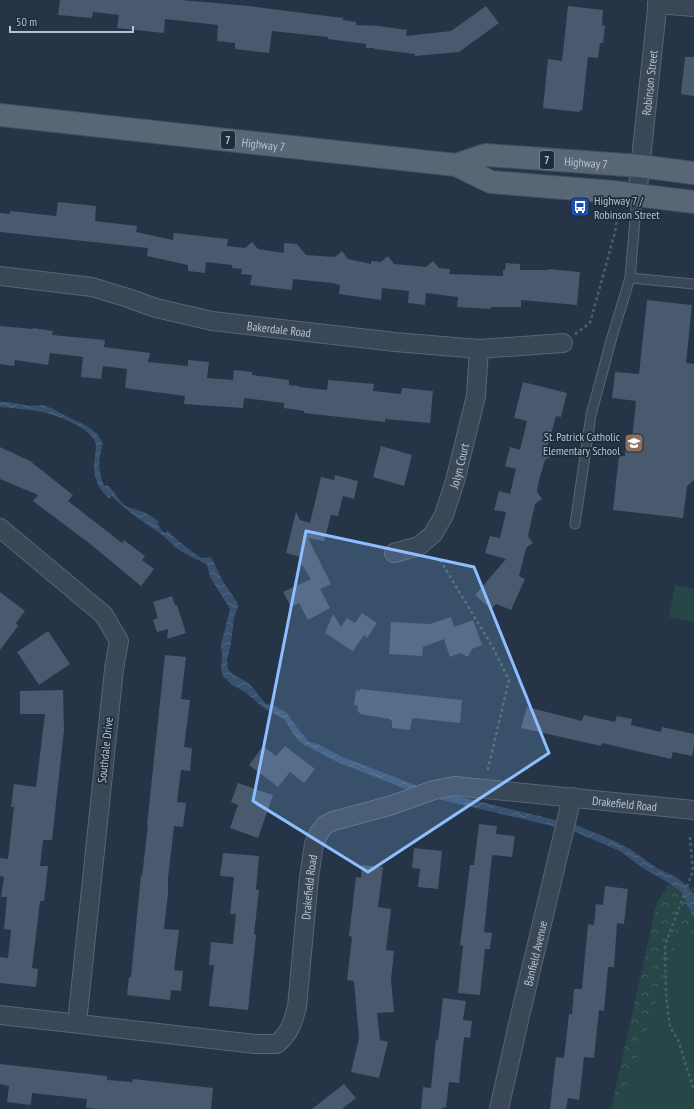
<svg xmlns="http://www.w3.org/2000/svg" width="694" height="1109" font-family="'PT Sans Narrow',sans-serif">
<defs>
<pattern id="forest-crowns" width="20" height="18" patternUnits="userSpaceOnUse"><rect width="20" height="18" fill="#274648"/><path d="M2 6a3 3 0 1 1 6 0M12 15a3 3 0 1 1 6 0" fill="none" stroke="#445f61"/></pattern>
<pattern id="water-waves" width="16" height="10" patternUnits="userSpaceOnUse"><rect width="16" height="10" fill="#37516f"/><path d="M0 5q4-4 8 0t8 0" fill="none" stroke="#526882"/></pattern>
</defs>
<rect width="100%" height="100%" fill="#253547"/>
<path fill="url(#forest-crowns)" d="M669,884l25,4v221h-83l46,-207z"/>
<g fill="#274648">
<path d="M675,585l19,4v33l-25,-5z"/>
<path d="M680,931l14,2v176h-74z"/>
</g>
<path fill="url(#water-waves)" d="M0,402h7l23,4 13,-1 8,3 19,10 17,8 10,8 6,9c-5,17 -5,27 1,43l3,-1c8,6 11,16 19,21 6,3 12,4 18,6 6,3 11,7 16,10l-3,1 5,8 4,2 1,-3c4,5 31,28 36,28 2,0 5,-1 7,-1l2,2 12,24 13,19 1,5 -4,10 -3,26 -4,17 1,9 6,6 15,8 16,20 10,3 12,7 9,13 13,16 9,2 22,12 83,32 153,37 38,16 16,8 27,19 19,9 10,8 8,11v22l-13,-26 -10,-8 -27,-15 -24,-18 -47,-20 -152,-36 -84,-33 -36,-19 -5,-5 -12,-19 -19,-10 -20,-17 -14,-8 -8,-8 -2,-6 1,-14 -1,-11 9,-36 -20,-32 -3,-12c-9,-6 -19,-9 -28,-15 -7,-5 -13,-13 -21,-18 -15,-10 -34,-23 -46,-36l-1,-1 -1,4c-10,-8 -16,-19 -16,-32 0,-7 2,-15 2,-22 -2,-17 -44,-32 -59,-34 -12,-2 -25,-3 -37,-4z"/>
<g fill="#49596e">
<path d="M60,0h121l68,6 94,12v2l13,2v3l23,1 28,4 -1,6 45,-5 35,-25 13,17 -40,29 -44,4v-2l-41,-5v-1h-8v-4l-38,-5v-2l-56,-6 -3,22 -34,-4v-6l-18,-2 1,-16 -53,-6 -1,14 -47,-5 2,-13 -26,-3 -1,6 -34,-3z"/>
<path d="M568,6l35,4 -1,15 3,1 -2,17h-3l-2,15 -10,-1 -6,54 -2,-1 -1,2 -36,-4 5,-49 14,2z"/>
<path d="M685,57h9v39l-13,-2z"/>
<path d="M58,202l38,4 -1,15 42,5 -1,6 37,8 1,-7 54,6 -1,7 18,2 7,-6 6,7 26,4v-10l13,1 9,11 29,2 7,-6 6,8 23,5v-3l10,1 7,-6 6,8 11,1 21,2 7,-6 6,7 11,1 -1,5 54,2v-6h2l1,-7 14,1v6h28v-1l32,3 -3,33 -56,-5v7h-30v2l-34,-2 1,-10 -32,-4 -1,12 -17,-2 1,-12 -27,-3 -1,12 -42,-6 1,-9 -8,-2 -39,-4 -1,11 -42,-5 2,-10 -11,-1 1,-5 -10,-1v-3l-26,-3 -1,11 -17,-2v-6l-41,-9 1,-8 -148,-16v-19l10,1v-3l46,5z"/>
<path d="M647,300l45,5 -6,58 8,1v116l-7,6 -4,32 -70,-8 6,-54h6v-5h6l5,-50 -24,-3 3,-26 24,2z"/>
<path d="M0,326l33,3v-1l20,3 -1,4 53,5 -1,7 46,6 -2,9 40,4v-6l21,2 -2,16 26,2 1,-10 18,2v3l37,5v5l10,1v1l28,3 1,-10 46,4 -1,7 28,3 1,-6 31,3 -3,32 -45,-4v3l-81,-9v-2l-20,-3v-5l-40,-5 -1,10 -59,-4 1,-8 -60,-8 2,-19 -24,-3 -2,13 -20,-2 2,-20 -33,-4 -2,12 -33,-5 -1,6 -14,-2z"/>
<path d="M523,382l44,11 -6,24 -5,-1 -9,32 6,7 -8,5 -6,20 -2,12 5,7 -7,5 -7,32 5,7 -7,5 -7,28 6,3 -14,31 -15,-6 -5,5 -16,-14 31,-36 -21,-6 5,-17 10,2 6,-26 -12,-2 5,-19 11,3 6,-25 -11,-3 5,-19 10,3 7,-29 -13,-3z"/>
<path d="M381,446l31,9 -8,31 -31,-9z"/>
<path d="M0,447l30,14 43,34 -5,6 54,42 2,-3 21,16 -3,4 12,9 -13,17 -52,-43 -56,-42 5,-6 -38,-16z"/>
<path d="M335,475l23,6 -4,18 -11,-3 -5,20 -7,-1 -7,26 -16,-3 23,46 -11,5 10,19 -22,12 -9,-17 -8,4 -8,-15 28,-13 -11,-17 1,-5 -15,-4 10,-41 4,8 10,3 11,-46 13,3z"/>
<path d="M0,592l25,19 -9,12 2,3 -18,24z"/>
<path d="M172,596l3,9h2l9,28 -19,6 1,-10 -11,3 -4,-12 5,-2 -5,-16z"/>
<path d="M362,613l15,10 -10,15 -3,-3 -11,16 1,1 -29,-19 8,-19 8,13 6,-9 8,5z"/>
<path d="M451,617l3,10 19,-7 9,25 -10,4 -4,8 -8,-4 -10,4 -6,-18 -21,8 -1,9 -33,-2 2,-32 39,2z"/>
<path d="M48,631l22,33 -31,21 -22,-33z"/>
<path d="M165,655l21,2 -5,42 9,1 -6,47 8,1 -2,23 -9,-1 -4,32 9,1 -3,24 -9,-1 -6,52v15l-4,36 15,1 -5,40 9,1 -2,20 -10,-1 -1,10 -43,-5 2,-18h2l10,-102 1,1 4,-33 2,-18h-1z"/>
<path d="M360,689l102,11 -2,23 -47,-5 -2,5 -1,7 -18,-2v-7l-2,-1v-1l-31,-5 1,-2 -3,-1 1,-5 -4,-1 2,-15 4,1z"/>
<path d="M63,690l1,40 -12,110h-9l-3,26h8l-4,35h-4l-8,67 6,1 -2,18 -36,-4v-26l8,1 3,-28 -7,-1 3,-32h-6l3,-20 -4,-1v-18l8,1 6,-52h-3l3,-23 22,3 9,-73h-25v-23z"/>
<path d="M527,707l55,14 2,-6 31,7 2,-6 15,3 -1,6 30,7 1,-5 32,7v13l-2,9 -19,-4 -2,7 -69,-16 -1,3 -80,-18z"/>
<path d="M263,746l13,10 9,-10 30,23 -11,14 -14,-11 -12,15 -29,-22z"/>
<path d="M238,783l35,12 -15,43 -28,-10 8,-23 -7,-3z"/>
<path d="M479,824l18,2 -1,8 19,2 -3,21 -20,-2 -8,77 8,1 -2,16h-5l-5,46 -22,-2 5,-47 -3,-1 10,-80h4z"/>
<path d="M414,848l28,3 -4,38 -20,-2 2,-18 -8,-1z"/>
<path d="M223,853l36,3 -3,34h3l-5,44 2,1 -8,75 -39,-4 5,-41h-5l2,-23 22,2 3,-30h-6l4,-37 -14,-1z"/>
<path d="M362,865l21,2 -5,40 13,2 -5,41 8,1 -3,29 3,32 -17,1 3,27 8,2 -9,36 -28,-6 8,-34 -5,-57 -7,-1 5,-43 -3,-1 7,-59 5,1z"/>
<path d="M605,886l23,3 -4,35 -7,-1 -3,44h-6l-4,44 -5,-1 -5,48 -10,-1 -5,43 -11,-2 -2,11h-16l6,-52 8,1 5,-44h3l2,-25h8l6,-65 6,1 2,-21 7,1z"/>
<path d="M443,998l23,3 -3,19 9,1 -2,17 -6,-1 -5,46 -10,-1 -3,26 -3,-1 -1,2h-21l2,-22 8,1 5,-48h2z"/>
<path d="M0,1064l107,12v4l25,2 1,-3 80,9 -2,21h-111l-14,-1 1,-9 -55,-6 -1,12 -24,-3 2,-16 -9,-2z"/>
<path d="M344,1084l12,14 -14,11h-30z"/>
</g>
<g fill="none" stroke-linecap="round" stroke-linejoin="round">
<g stroke="#586573" stroke-width="11">
<g id="lane">
<path d="M630,278l64,6"/>
<path d="M575,524l16,-109 21,-78 18,-59 7,-82"/>
</g>
</g>
<g stroke="#586573" stroke-width="20">
<g id="street">
<path d="M657,4l37,3"/>
<path id="s1" d="M637,196l21,-196"/>
<path id="s2" d="M0,276l92,11 36,11 28,10 56,13 183,21 84,7 84,-6"/>
<path d="M0,528l104,87 15,26 -5,28 -37,354"/>
<path id="s3" d="M394,553l25,-7 14,-12 11,-19 11,-34 21,-85 3,-47"/>
<path id="s4" d="M0,1015l255,29h22c13,-12 15,-19 20,-37l12,-130 5,-33 5,-11 6,-8 8,-4 56,-15 45,-16 21,-4 239,24"/>
<path id="s5" d="M499,1109l20,-89 53,-223"/>
</g>
</g>
<g stroke="#43505f" stroke-width="24">
<g id="primary">
<path id="s6" d="M0,115l456,50 35,17 122,10 81,10"/>
<path id="s7" d="M456,165l30,-10 154,11 54,7"/>
</g>
</g>
<g stroke="#466263" stroke-width="2.5" stroke-dasharray="3 3" stroke-linecap="butt">
<path d="M575,334l15,-11 25,-91 2,-13"/>
<path d="M440,560l52,86 17,34 -22,93"/>
<path d="M690,837l3,34 -28,74 1,49 4,33 8,13 16,50"/>
</g>
<use href="#lane" stroke="#3a4756" stroke-width="9"/>
<use href="#street" stroke="#3a4756" stroke-width="18"/>
<use href="#primary" stroke="#586676" stroke-width="22"/>
</g>
<path fill="#8dbeff" fill-opacity="0.2" stroke="#8dbeff" stroke-width="3" stroke-linejoin="round" d="M306,531l168,36 75,186 -181,119 -115,-71z"/>
<defs>
<g id="bus-square" transform="scale(1)"><rect x="-9" y="-9" width="18" height="18" rx="4" fill="#1a4fb4" stroke="#1e2c3c"/><path d="M-5-6H5V4H4V6H2V4H-2V6H-4V4H-5ZM-3.5-4V0h7V-4ZM-3.5 1.2v1.5H-2V1.2ZM2 1.2v1.5H3.5V1.2Z" fill="#fff"/></g>
<g id="school-square" transform="scale(1)"><rect x="-9" y="-9" width="18" height="18" rx="4" fill="#8d6e63" stroke="#1e2c3c"/><path d="M0-5L7-2L0 1L-7-2ZM-4 1L0 2.5L4 1V4Q0 6-4 4Z" fill="#fff"/></g>
</defs>
<g fill-rule="evenodd">
<use href="#bus-square" x="580" y="207"/>
<use href="#school-square" x="634" y="443"/>
</g>
<g text-anchor="middle" dominant-baseline="central" stroke-width="3.5" stroke-linejoin="round" paint-order="stroke">
<g fill="#1e2c3c" stroke="#8a95a3" stroke-width="1">
<rect x="221" y="131" width="14" height="18" rx="3"/>
<rect x="540" y="151" width="14" height="18" rx="3"/>
</g>
<g font-size="11" font-weight="bold" fill="#b8c2cf">
<text x="228" y="140">7</text>
<text x="547" y="160">7</text>
</g>
<g font-size="12" fill="#b8c2cf" stroke="#1e2c3c">
<text stroke="none"><textPath href="#s1" startOffset="114">Robinson Street</textPath></text>
<text stroke="none"><textPath href="#s6" startOffset="265">Highway 7</textPath></text>
<text stroke="none"><textPath href="#s7" startOffset="132">Highway 7</textPath></text>
<text stroke="none"><textPath href="#s2" startOffset="285">Bakerdale Road</textPath></text>
<text stroke="none"><textPath href="#s3" startOffset="118">Jolyn Court</textPath></text>
<text transform="translate(105 750) rotate(-84)">Southdale Drive</text>
<text stroke="none"><textPath href="#s4" startOffset="814">Drakefield Road</textPath></text>
<text stroke="none"><textPath href="#s4" startOffset="442">Drakefield Road</textPath></text>
<text stroke="none"><textPath href="#s5" startOffset="160">Banfield Avenue</textPath></text>
</g>
<g font-size="12" fill="#b8c2cf" stroke="#1e2c3c" text-anchor="start">
<text x="594" y="200">Highway 7 /<tspan x="594" dy="14">Robinson Street</tspan></text>
<text x="620" y="436" text-anchor="end">St. Patrick Catholic<tspan x="620" dy="14">Elementary School</tspan></text>
</g>
</g>
<path d="M10 26v6h123v-6" fill="none" stroke="#b8c2cf" stroke-width="2"/>
<text x="16" y="26" font-size="12" fill="#b8c2cf" stroke="#1e2c3c" stroke-width="3" paint-order="stroke">50 m</text>
</svg>
